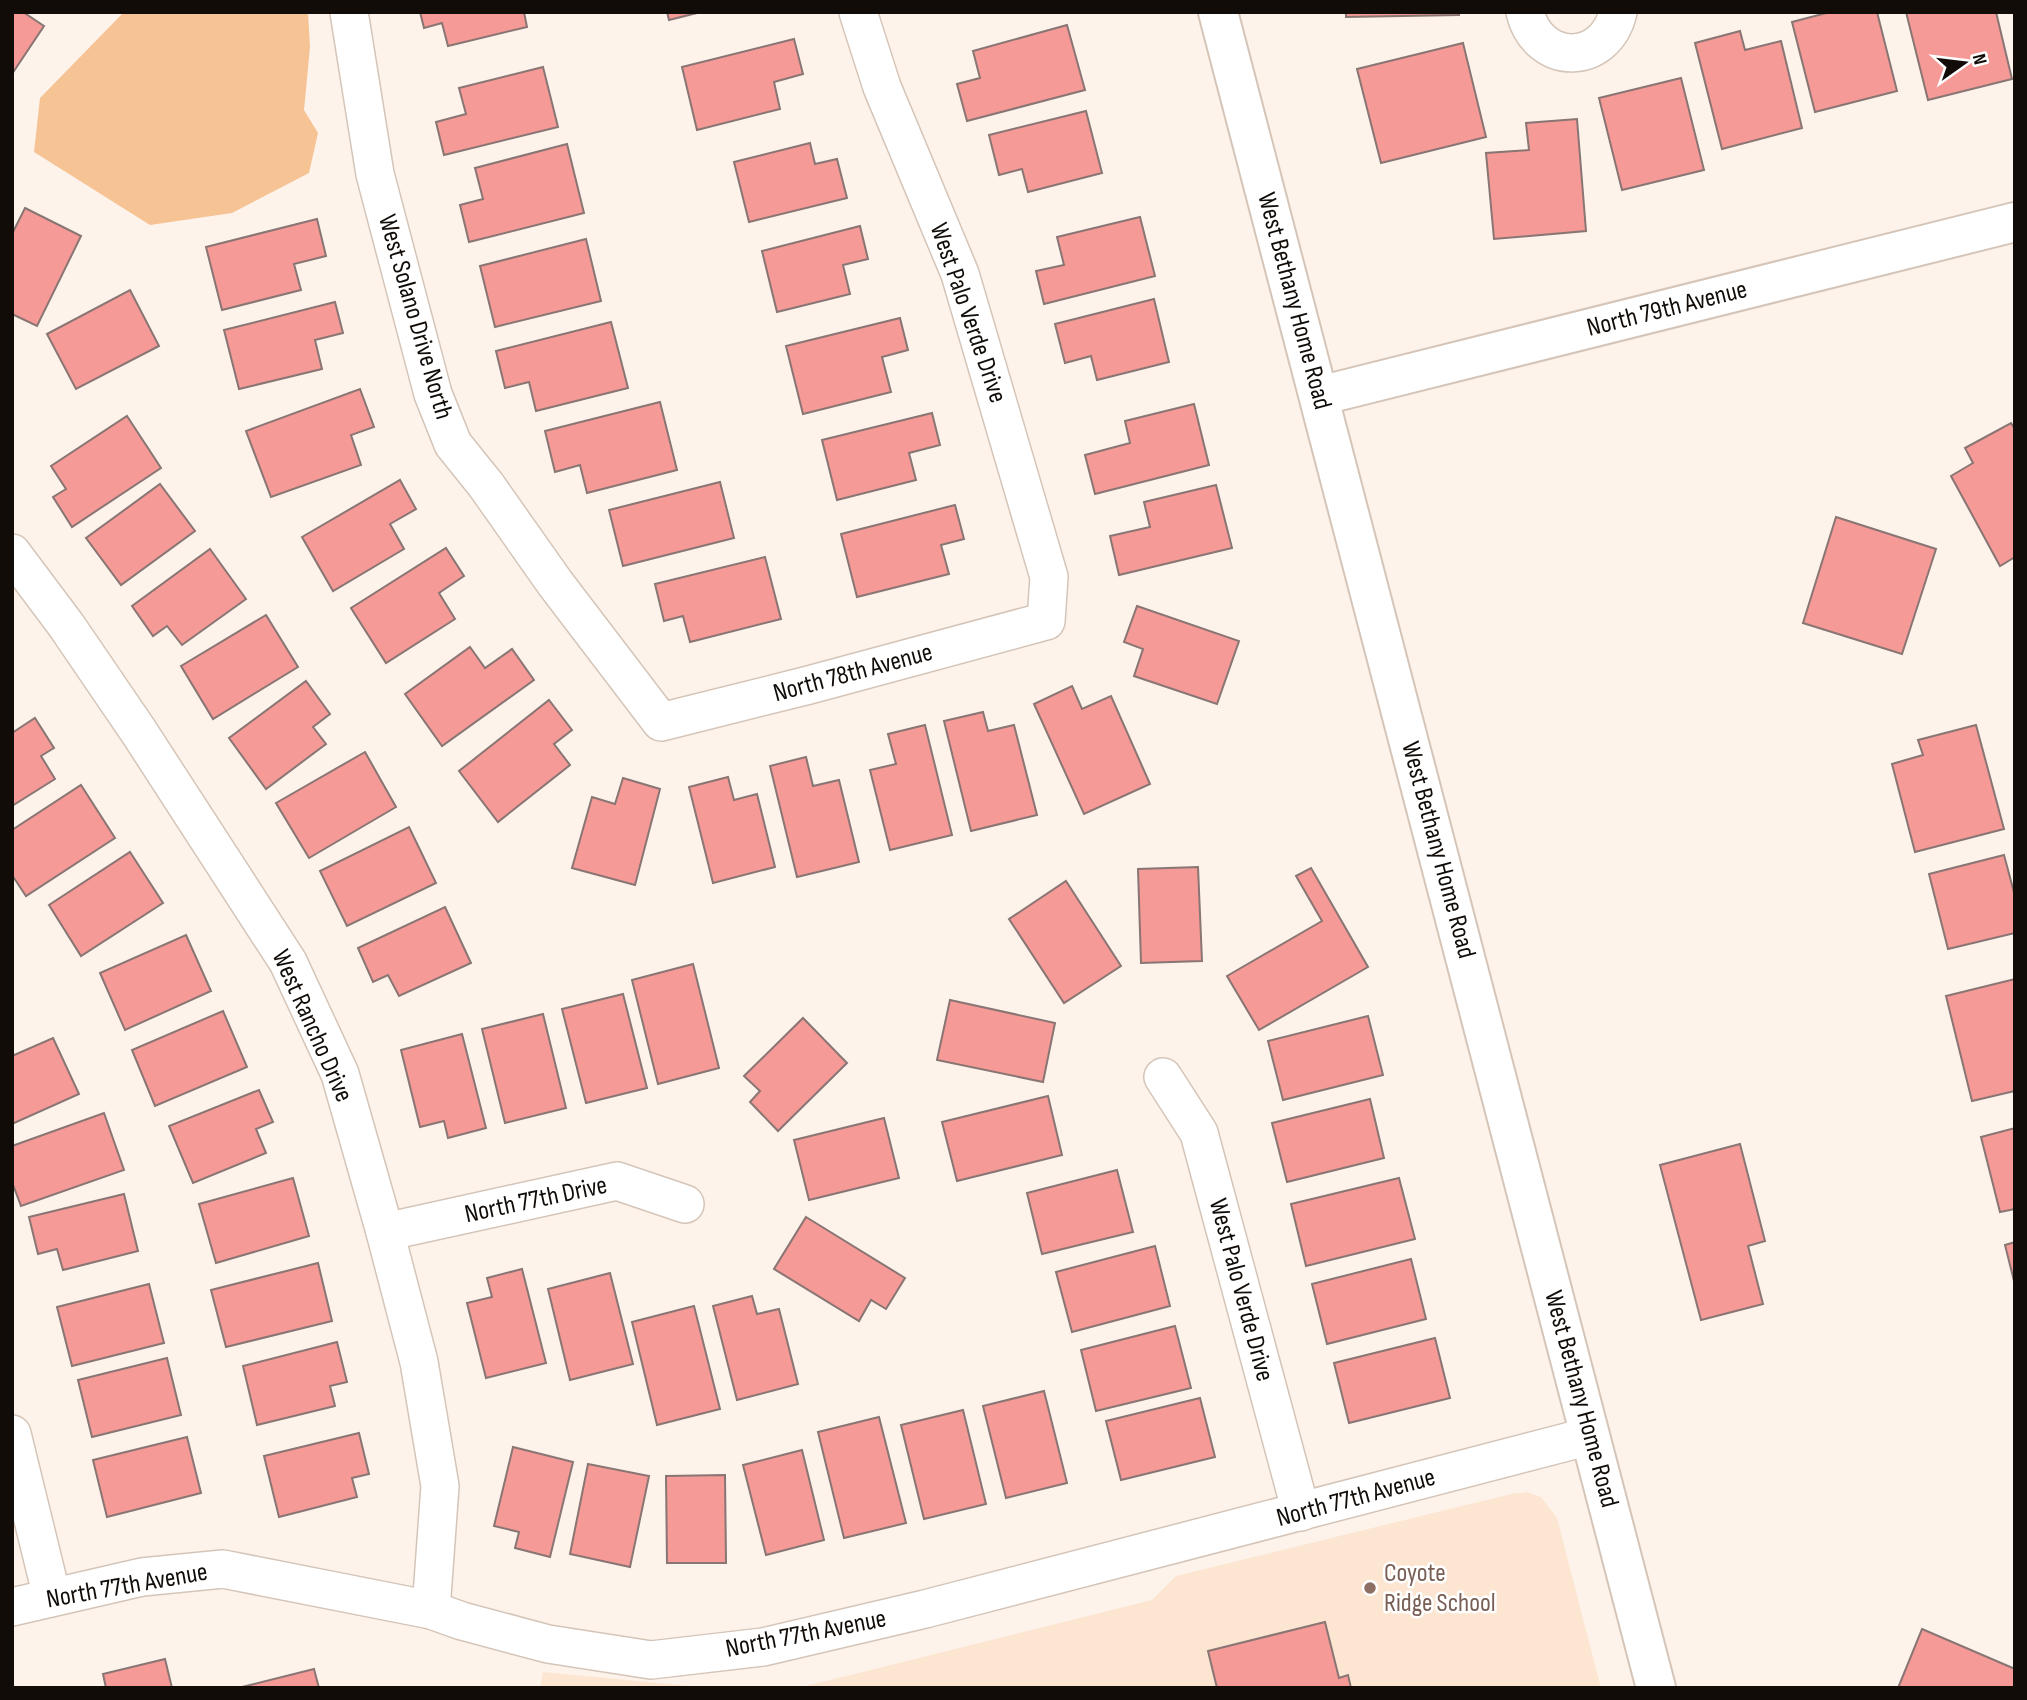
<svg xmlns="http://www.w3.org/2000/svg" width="2027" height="1700" font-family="'Sofia Sans Condensed',sans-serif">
<rect width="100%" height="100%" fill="#fdf3eb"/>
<g fill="#fce6d2">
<path d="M1527,1492l14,5 16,21 44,170h-803l354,-88 24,-24 335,-82z"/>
<path d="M543,1672l147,14 5,2h-155z"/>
</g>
<path fill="#f6c395" d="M124,12h184l2,35 -6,63 14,23 -9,40 -77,40 -82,12 -116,-73 6,-54z"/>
<g fill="#f59a96" stroke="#897573" stroke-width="2">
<path d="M12,12h11l21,14 -32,48z"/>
<path d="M420,12h104l3,15 -79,19 -6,-23 -18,5z"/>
<path d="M667,12h34l-32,8z"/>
<path d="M1346,12h113v3l-113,2z"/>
<path d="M1830,12h47l20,79 -82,21 -23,-90z"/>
<path d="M1906,12h90l16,67 -84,21z"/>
<path d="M1067,25l18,65 -118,31 -10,-37 23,-6 -7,-27z"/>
<path d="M1740,31l5,19 36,-9 21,87 -80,21 -27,-106z"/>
<path d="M794,39l9,35 -29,8 6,27 -83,21 -15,-63z"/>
<path d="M1463,43l23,94 -105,26 -24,-94z"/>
<path d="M543,67l15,60 -114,28 -8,-33 30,-8 -7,-26z"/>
<path d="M1681,78l23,92 -82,20 -23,-92z"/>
<path d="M1086,111l16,62 -74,19 -6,-23 -23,6 -10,-40z"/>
<path d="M1577,119l9,112 -92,8 -8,-86 43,-3 -3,-27z"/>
<path d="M810,143l5,21 22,-5 10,39 -98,24 -15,-60z"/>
<path d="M567,144l17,69 -115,29 -9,-37 23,-6 -8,-31z"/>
<path d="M25,208l56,28 -44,90 -25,-12v-80z"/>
<path d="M1140,217l15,59 -111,28 -8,-33 28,-6 -7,-28z"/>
<path d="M317,219l9,37 -32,8 7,26 -79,20 -16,-63z"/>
<path d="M860,226l8,33 -25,6 7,29 -73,18 -15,-61z"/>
<path d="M586,239l15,62 -106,26 -15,-61z"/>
<path d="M130,290l29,56 -83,43 -29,-55z"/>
<path d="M1154,299l15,63 -72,18 -6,-24 -26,7 -10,-39z"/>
<path d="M335,302l8,31 -28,7 7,29 -83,20 -15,-59z"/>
<path d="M900,318l8,32 -26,7 9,35 -88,22 -17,-68z"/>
<path d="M611,322l17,66 -92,23 -7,-29 -24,6 -9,-37z"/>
<path d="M360,389l14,38 -23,8 10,30 -90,32 -25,-66z"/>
<path d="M660,402l17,68 -90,23 -7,-28 -25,7 -10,-41z"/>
<path d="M1194,404l15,61 -114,29 -10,-39 45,-12 -5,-22z"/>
<path d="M932,413l8,32 -31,8 7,27 -79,20 -15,-60z"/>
<path d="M127,416l34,52 -89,59 -19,-30 13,-8 -15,-23z"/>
<path d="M2011,423l4,6v128l-15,9 -49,-90 22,-13 -8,-15z"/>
<path d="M400,480l16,29 -26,15 14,25 -71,42 -31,-54z"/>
<path d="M720,482l14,56 -111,28 -14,-56z"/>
<path d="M160,484l35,47 -74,54 -35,-47z"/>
<path d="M1216,485l16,63 -113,27 -9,-39 40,-9 -6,-25z"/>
<path d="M955,505l9,34 -23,6 8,29 -92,23 -16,-63z"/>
<path d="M1836,517l100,32 -34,105 -99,-31z"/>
<path d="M446,548l18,28 -25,17 16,26 -69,44 -35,-55z"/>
<path d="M210,549l36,50 -64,46 -15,-19 -14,10 -21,-30z"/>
<path d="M765,557l16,62 -91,23 -7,-26 -19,5 -9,-37z"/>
<path d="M1137,606l102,35 -22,63 -83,-28 9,-27 -19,-7z"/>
<path d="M266,615l32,52 -85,52 -32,-53z"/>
<path d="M470,647l15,21 27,-19 22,31 -92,66 -37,-52z"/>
<path d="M306,681l24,33 -17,13 13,17 -60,45 -37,-51z"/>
<path d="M1072,686l10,23 29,-13 39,88 -66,30 -50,-110z"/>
<path d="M549,700l23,30 -18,14 16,21 -72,57 -39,-51z"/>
<path d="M983,712l5,19 26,-6 23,90 -66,16 -27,-110z"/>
<path d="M35,718l19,30 -13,8 14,23 -43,27v-73z"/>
<path d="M925,725l27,110 -62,15 -20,-80 26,-6 -8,-30z"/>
<path d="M1976,725l28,104 -89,23 -23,-88 31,-9 -5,-15z"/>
<path d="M365,752l31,55 -87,51 -33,-55z"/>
<path d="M806,757l7,29 26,-6 20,82 -62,15 -27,-111z"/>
<path d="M728,777l6,23 23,-6 18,73 -62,16 -24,-96z"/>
<path d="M623,778l37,11 -25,96 -63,-17 20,-71 23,7z"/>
<path d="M81,785l34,53 -89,58 -14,-21v-45z"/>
<path d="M409,827l27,56 -89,43 -27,-55z"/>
<path d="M130,852l33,51 -82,53 -32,-51z"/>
<path d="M2004,855l11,41v37l-67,16 -19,-75z"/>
<path d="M1198,867l4,94 -61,2 -3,-94z"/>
<path d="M1311,868l57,99 -109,63 -32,-54 95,-55 -26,-45z"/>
<path d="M1066,881l55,85 -57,37 -55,-84z"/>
<path d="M445,907l26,56 -72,33 -11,-21 -15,7 -15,-34z"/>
<path d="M186,935l25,56 -86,39 -25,-57z"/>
<path d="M693,964l26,104 -61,16 -26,-104z"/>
<path d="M2015,979v112l-43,10 -26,-105z"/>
<path d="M623,994l24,94 -61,15 -24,-94z"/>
<path d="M950,1000l105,23 -12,59 -106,-22z"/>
<path d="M223,1011l24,56 -92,39 -23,-56z"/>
<path d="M543,1014l23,94 -61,15 -23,-94z"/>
<path d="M1368,1016l15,59 -100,25 -15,-59z"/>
<path d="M803,1018l44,45 -69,68 -28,-29 10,-11 -16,-15z"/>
<path d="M462,1034l24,94 -38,10 -4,-17 -24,6 -19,-77z"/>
<path d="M53,1038l26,56 -67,30v-68z"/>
<path d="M259,1090l14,32 -17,7 10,24 -73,30 -24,-57z"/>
<path d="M1048,1096l14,59 -105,26 -15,-59z"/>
<path d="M1370,1099l14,59 -97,24 -15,-59z"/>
<path d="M104,1113l20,57 -103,36 -9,-24v-36z"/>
<path d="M884,1118l15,60 -90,22 -15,-60z"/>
<path d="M2015,1128v81l-15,3 -19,-75z"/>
<path d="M1740,1144l25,97 -17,5 15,58 -62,16 -41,-155z"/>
<path d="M1117,1170l16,62 -91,22 -15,-61z"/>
<path d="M293,1178l16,58 -93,27 -17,-59z"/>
<path d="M1399,1178l16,61 -109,27 -15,-62z"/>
<path d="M124,1194l14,57 -75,19 -6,-21 -19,5 -9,-37z"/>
<path d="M806,1217l99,61 -19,31 -15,-9 -12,21 -85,-52z"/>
<path d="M2015,1242v43l-10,-40z"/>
<path d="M1155,1246l15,60 -98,26 -16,-60z"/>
<path d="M1411,1259l15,60 -99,25 -15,-60z"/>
<path d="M318,1263l14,58 -106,26 -15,-57z"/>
<path d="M522,1269l24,94 -60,15 -19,-75 25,-6 -5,-19z"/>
<path d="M610,1273l23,91 -63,16 -22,-91z"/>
<path d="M149,1284l15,59 -92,23 -15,-59z"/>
<path d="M752,1296l5,18 22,-5 19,75 -61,16 -24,-94z"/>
<path d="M694,1306l26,103 -63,16 -25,-103z"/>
<path d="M1175,1326l16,62 -95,23 -15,-61z"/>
<path d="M1435,1338l15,60 -101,25 -15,-60z"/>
<path d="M337,1342l10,40 -17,4 5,20 -78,19 -14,-59z"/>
<path d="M167,1358l14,57 -89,22 -14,-57z"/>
<path d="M1044,1391l23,92 -61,15 -23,-92z"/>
<path d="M1200,1398l15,59 -94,23 -15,-59z"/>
<path d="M963,1410l23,94 -62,15 -23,-94z"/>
<path d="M879,1417l27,106 -62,15 -26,-106z"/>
<path d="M359,1433l10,41 -17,4 5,19 -78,20 -15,-61z"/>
<path d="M187,1437l14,56 -94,24 -14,-57z"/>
<path d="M513,1447l60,15 -23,95 -35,-9 4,-16 -25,-6z"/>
<path d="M802,1450l22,90 -58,15 -23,-90z"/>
<path d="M588,1464l61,12 -19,91 -60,-13z"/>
<path d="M725,1475l1,88h-59l-1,-87z"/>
<path d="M1325,1622l14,56 9,-3 3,13h-134l-9,-37z"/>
<path d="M1922,1629l93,40v19h-117z"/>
<path d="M165,1659l7,29h-66l-3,-14z"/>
<path d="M314,1669l5,19h-81z"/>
</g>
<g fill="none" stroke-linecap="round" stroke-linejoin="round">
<g stroke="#d5c5b8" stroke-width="40">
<g id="minor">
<path d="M349,12l26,162 58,220 20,50 33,41 69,98 106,139 148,-37 237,-64 3,-44 -89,-303 -78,-187 -24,-75"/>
<path d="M1525,12c13,54 80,55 93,0"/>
<path d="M12,553l54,72 73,107 149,230 52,112 45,158 34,130 21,124 -9,124"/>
<path d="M1163,1077l36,56 102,379"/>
<path d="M385,1232l232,-51 68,23"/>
<path d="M12,1434l40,163"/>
<path d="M12,1607l130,-30 81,-8 208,41 31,11 86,23 103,16 112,-13 162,-38 665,-173"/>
</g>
</g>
<g stroke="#d5c5b8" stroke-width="42">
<path id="tertiary" d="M1319,396l696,-174"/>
</g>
<g stroke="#d5c5b8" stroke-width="42">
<path id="secondary" d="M1218,12l438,1676"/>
</g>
<use href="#minor" stroke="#fff" stroke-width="37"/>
<use href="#tertiary" stroke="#fff" stroke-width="38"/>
<use href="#secondary" stroke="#fff" stroke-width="38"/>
</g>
<circle fill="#8d6e63" stroke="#fff" stroke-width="2.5" cx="1370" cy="1588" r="7"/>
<g text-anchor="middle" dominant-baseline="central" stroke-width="5" stroke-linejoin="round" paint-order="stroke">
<g font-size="26" fill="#110c08" stroke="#fff">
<text transform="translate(1294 301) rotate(75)">West Bethany Home Road</text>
<text transform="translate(1667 309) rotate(-14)">North 79th Avenue</text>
<text transform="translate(968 313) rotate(71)">West Palo Verde Drive</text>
<text transform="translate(415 317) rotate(74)">West Solano Drive North</text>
<text transform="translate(853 673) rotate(-15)">North 78th Avenue</text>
<text transform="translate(1438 850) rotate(75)">West Bethany Home Road</text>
<text transform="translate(312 1026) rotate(66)">West Rancho Drive</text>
<text transform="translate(536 1200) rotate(-12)">North 77th Drive</text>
<text transform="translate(1241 1290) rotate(75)">West Palo Verde Drive</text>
<text transform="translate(1581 1399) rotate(75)">West Bethany Home Road</text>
<text transform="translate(1356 1498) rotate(-15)">North 77th Avenue</text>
<text transform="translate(127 1586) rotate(-10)">North 77th Avenue</text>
<text transform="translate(806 1634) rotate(-11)">North 77th Avenue</text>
</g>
<g font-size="26" fill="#785e54" stroke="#fff" text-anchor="start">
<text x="1384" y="1573">Coyote<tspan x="1384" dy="30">Ridge School</tspan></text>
</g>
</g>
<rect width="2027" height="1700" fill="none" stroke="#110c08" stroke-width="28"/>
<g transform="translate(1964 63) rotate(76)" stroke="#ffffff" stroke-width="5" paint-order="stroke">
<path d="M0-5L12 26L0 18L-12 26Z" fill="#110c08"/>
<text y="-10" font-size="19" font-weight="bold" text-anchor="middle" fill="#110c08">N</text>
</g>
</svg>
